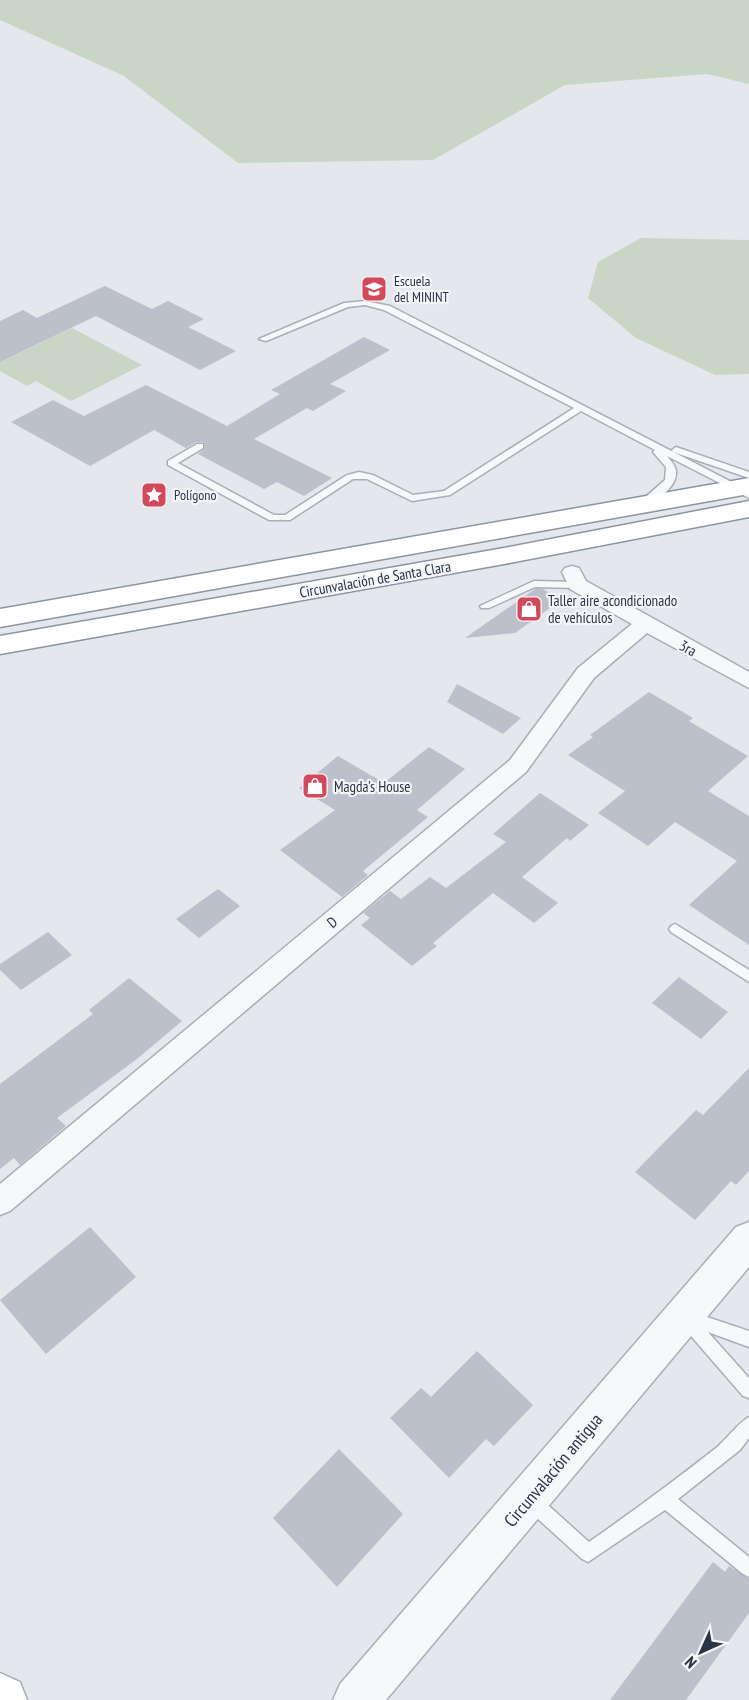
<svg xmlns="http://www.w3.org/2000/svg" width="749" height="1700" font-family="'PT Sans Narrow',sans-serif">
<rect width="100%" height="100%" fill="#e4e7ec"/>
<g fill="#c9d6c5">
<path d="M0,0h749v84l-42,-10 -142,11 -132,75 -195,3 -114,-87 -124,-56z"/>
<path d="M641,238l108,2v134l-34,1 -79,-37 -48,-40 10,-36z"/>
<path d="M72,328l70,37 -71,36 -35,-20 -9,5 -27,-15v-9z"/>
</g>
<g fill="#bbc0ca">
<path d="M105,286l47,23 16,-8 36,18 -16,8 48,24 -36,19 -104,-54 -96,46v-41l23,-11 14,8z"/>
<path d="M364,337l26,13 -60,34 16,7 -33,20 -6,-3 -53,31 78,39 -28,18 -27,-14 -13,7 -66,-35 7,-6 -2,-6h-7l-10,6 -32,-18 -64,36 -79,-44 42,-22 31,16 62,-31 81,41 53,-32 -9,-4z"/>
<path d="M535,589h8l18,11 -46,33 -50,5z"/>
<path d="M457,684l64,34 -18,16 -56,-32z"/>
<path d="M649,692l44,26 -4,3 59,35 -40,35 41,25v129l-60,-40 48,-44 -62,-39 -27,24 -50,-33 27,-22 -57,-36 25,-18 -3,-2z"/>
<path d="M429,747l36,22 -48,41 11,7 -65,54 5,4 -26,22 -62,-47 55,-40 -36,-22 39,-32 46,27z"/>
<path d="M540,793l49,32 -19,16 -3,-3 -45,39 36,26 -24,20 -41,-30 -60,50 4,3 -25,20 -51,-41 9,-7 -7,-5 27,-22 11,8 29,-22 16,11 60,-46 -13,-8z"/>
<path d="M218,889l22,17 -41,32 -23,-19z"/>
<path d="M48,932l24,23 -51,35 -21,-20v-6z"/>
<path d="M679,977l49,35 -27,27 -49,-36z"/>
<path d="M129,978l53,43 -45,38 -80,59 9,8 -46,39 -6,-7 -14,11v-85l93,-70 -4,-4z"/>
<path d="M749,1068v103l-13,14 -5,-4 -36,39 -60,-48 61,-62 7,5z"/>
<path d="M90,1227l46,50 -90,77 -46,-54z"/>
<path d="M477,1351l56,54 -39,41 -8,-7 -37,39 -59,-60 31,-30 10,9z"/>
<path d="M339,1449l64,65 -66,73 -64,-69z"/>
<path d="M713,1562l12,10 4,-6 20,13v34l-63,87h-76z"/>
</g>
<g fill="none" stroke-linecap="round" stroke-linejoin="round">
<g stroke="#a9aeb7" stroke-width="3">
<g id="service">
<path d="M365,301l25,5 359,185v7l-82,-42c4,5 10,11 9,18 0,13 -23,32 -35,31v-4l24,-21 1,-13 -13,-15 2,-2 -74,-39 -131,84 -38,6 -45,-22h-14l-63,41h-21l-101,-55v-4l29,-17h6v4l-25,15 96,52h11l62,-40 12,-3 14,3 40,20 31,-4 130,-83 -190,-98 -19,-5 -17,2 -82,34 -7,-2 85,-36z"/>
<path d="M676,447l73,25v6l-76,-26 -1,-2z"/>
<path d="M534,581l43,1 5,3 -5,3 -42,-1 -46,21h-8l-1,-2z"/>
<path d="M675,924l74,46v12l-78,-50 -2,-3 2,-3z"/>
<path d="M683,1309l66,22v16l-41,-15 41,46v20l-6,-2 -65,-75 -3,-5 3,-5z"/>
<path d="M749,1417v21l-9,12 -62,49 71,58v20l-6,-3 -78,-64 -77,52 -6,-3 -55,-50 -2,-6 2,-6 6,-2 6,2 50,45c43,-30 85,-61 127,-94 10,-8 24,-27 33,-31z"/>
</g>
</g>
<g stroke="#a9aeb7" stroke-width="3">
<path id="minor" d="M572,566l7,2 7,13 163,91v16l-102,-55 -53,45 -68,94 -516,439 -10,4v-31l510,-424 68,-92 54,-44 -62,-35 -8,-17 3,-4z"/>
</g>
<g stroke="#a9aeb7" stroke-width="3">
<path id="tertiary" d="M749,1222v45l-363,433h-53l7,-16 396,-457z"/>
</g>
<g stroke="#a3abb8" stroke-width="3">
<path id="primary" d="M0,1673l20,9 7,18h-27z"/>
</g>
<g stroke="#8b94a3" stroke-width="3">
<g id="trunk">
<path d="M749,478v16l-749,133v-18z"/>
<path d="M749,501v16l-245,47 -504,90v-18l504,-88z"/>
</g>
</g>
<use href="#service" fill="#f7f8fa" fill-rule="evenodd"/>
<use href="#minor" fill="#f7f8fa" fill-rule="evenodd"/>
<use href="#tertiary" fill="#f7f8fa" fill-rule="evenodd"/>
<use href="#primary" fill="#fff" fill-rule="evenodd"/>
<use href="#trunk" fill="#fff" fill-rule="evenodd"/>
</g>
<defs>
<g id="university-square" transform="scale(1.35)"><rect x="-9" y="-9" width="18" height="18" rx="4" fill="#d1495b" stroke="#f4f6f9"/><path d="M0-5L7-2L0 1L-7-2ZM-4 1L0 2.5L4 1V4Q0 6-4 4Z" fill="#fff"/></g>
<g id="sight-square" transform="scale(1.35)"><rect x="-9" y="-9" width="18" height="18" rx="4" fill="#d1495b" stroke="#f4f6f9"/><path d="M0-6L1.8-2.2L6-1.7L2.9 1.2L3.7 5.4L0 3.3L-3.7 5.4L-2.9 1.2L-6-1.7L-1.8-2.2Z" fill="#fff"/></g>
<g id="shop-square" transform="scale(1.35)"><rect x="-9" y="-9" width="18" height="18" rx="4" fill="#d1495b" stroke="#f4f6f9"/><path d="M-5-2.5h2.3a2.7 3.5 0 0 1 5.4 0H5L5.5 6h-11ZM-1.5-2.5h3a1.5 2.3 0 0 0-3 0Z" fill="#fff"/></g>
</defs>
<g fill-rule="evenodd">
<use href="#university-square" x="374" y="289"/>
<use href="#sight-square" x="154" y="495"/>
<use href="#shop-square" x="529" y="609"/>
<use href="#shop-square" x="315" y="786"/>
</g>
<g text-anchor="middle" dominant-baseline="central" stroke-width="4.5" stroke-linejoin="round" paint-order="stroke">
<g font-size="14" fill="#2b3445" stroke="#f4f6f9" text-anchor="start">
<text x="394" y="281">Escuela<tspan x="394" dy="16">del MININT</tspan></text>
<text x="174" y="495">Polígono</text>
</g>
<g font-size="15" fill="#2b3445" stroke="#f4f6f9">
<text transform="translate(375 579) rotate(-10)">Circunvalación de Santa Clara</text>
<text transform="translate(688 648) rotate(29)">3ra</text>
<text transform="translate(332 922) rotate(-40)">D</text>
</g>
<g font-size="15" fill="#2b3445" stroke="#f4f6f9" text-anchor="start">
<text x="548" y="600">Taller aire acondicionado<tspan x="548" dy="17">de vehículos</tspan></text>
<text x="334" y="786">Magda’s House</text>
</g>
<g font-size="18" fill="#2b3445" stroke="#f4f6f9">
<text transform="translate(553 1470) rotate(-50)">Circunvalación antigua</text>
</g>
</g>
<g transform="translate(701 1652) rotate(225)" stroke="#f4f6f9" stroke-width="4.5" paint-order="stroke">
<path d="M0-4.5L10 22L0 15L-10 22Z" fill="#2b3445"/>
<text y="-9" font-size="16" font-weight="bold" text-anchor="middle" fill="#2b3445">N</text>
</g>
</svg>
